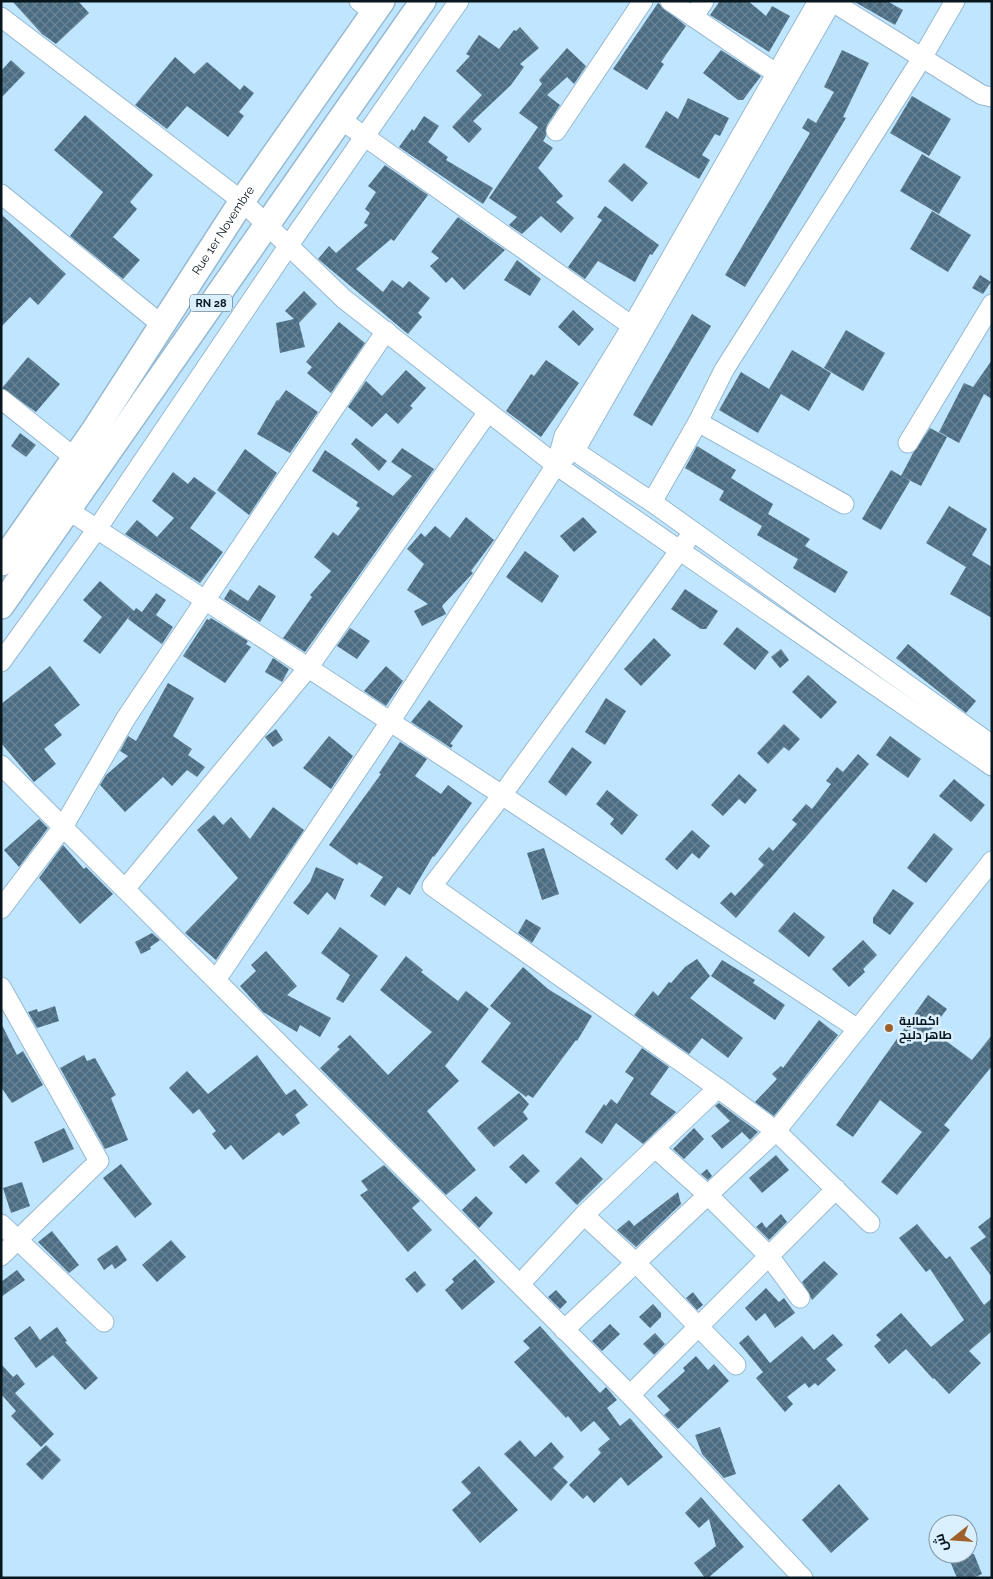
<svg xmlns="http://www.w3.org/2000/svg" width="993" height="1579" font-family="Raleway,Cairo,sans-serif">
<defs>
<pattern id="building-cross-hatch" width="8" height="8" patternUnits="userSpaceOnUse" patternTransform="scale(1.25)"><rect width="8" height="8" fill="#4b6d83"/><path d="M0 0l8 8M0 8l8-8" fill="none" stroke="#6b8494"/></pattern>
</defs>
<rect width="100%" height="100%" fill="#c0e5fe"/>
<g fill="url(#building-cross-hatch)">
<path d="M12,1h66l11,12 -33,31 -14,-10z"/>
<path d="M720,1h28l18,15 6,-10 18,10 -21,36 -59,-37z"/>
<path d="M853,1h34l16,9 -8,15z"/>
<path d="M658,3l28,23 -25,36 3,2 -17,26 -34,-21z"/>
<path d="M520,27l19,21 -19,16 4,3 -13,18 -38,36 9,8 -13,14 -17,-16 30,-32 -26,-24 14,-15 -4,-2 13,-19 20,14 15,-19 2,1z"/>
<path d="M567,48l19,18 -12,18 -7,-7 -20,18 13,10 -13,20 -1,11 -3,5 10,7 -15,20 25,28 -7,6 18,16 -13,15 -20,-17 -19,18 -13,-9 8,-8 -28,-19 49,-71 -19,-14 23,-29 -3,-4z"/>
<path d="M721,50l40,26 -18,24h-5l-35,-27z"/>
<path d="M842,50l27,13 -26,54 3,1 -101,169 -20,-12 85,-142 -8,-5 6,-10 8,5 18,-31 -10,-5z"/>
<path d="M175,57l19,17 13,-12 33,28 4,-5 10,8 -15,19 5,4 -16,21 -41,-31 -20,23 -32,-24z"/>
<path d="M11,60l14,13 -24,25v-27z"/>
<path d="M912,96l39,23 -22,37 -39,-23z"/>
<path d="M688,98l41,20 -9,18 -5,-2 -13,21 8,5 -11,19 -54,-32 21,-36 12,8z"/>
<path d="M85,115l68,60 -23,27 7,7 -24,28 27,23 -17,19 -53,-43 33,-44 -49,-42z"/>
<path d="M424,116l15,10 -11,16 20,15 -2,3 47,28 -10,16 -84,-57 13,-18 2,2z"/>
<path d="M922,154l39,23 -22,37 -39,-23z"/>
<path d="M624,163l24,20 -16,19 -24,-21z"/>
<path d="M385,165l43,30 -34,46 -3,-2 -35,30 27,23 9,-12 11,8 6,-7 21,17 -12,15 4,4 -14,17 -90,-75 11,-13 7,7 32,-28 -4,-2 6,-10 -5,-4 11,-17 -8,-6z"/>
<path d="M605,206l54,39 -7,10 -2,-1 -15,28 -37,-21 -13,18 -17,-12 34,-47 -5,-3z"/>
<path d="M932,211l39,24 -23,37 -38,-23z"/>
<path d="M1,214l65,60 -28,31 -8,-8 -29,30z"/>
<path d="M458,217l47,33 -41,40 -12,-13 -6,6 -16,-17 9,-8 -8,-6z"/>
<path d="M517,260l24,19 -11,17 -26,-16z"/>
<path d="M980,275l11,7 -8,12 -11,-6z"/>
<path d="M304,291l13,13 -18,19 6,24 -25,6 -4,-30 18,-4 -9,-8z"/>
<path d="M573,310l21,19 -15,17 -21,-19z"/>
<path d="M692,314l19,12 -59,100 -19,-11z"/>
<path d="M339,322l26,21 -34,50 -24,-20 5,-6 -6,-5z"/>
<path d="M846,330l39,23 -22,38 -39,-23z"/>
<path d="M792,350l39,23 -22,38 -28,-17 -23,39 -39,-23 22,-38 28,17z"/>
<path d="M28,357l32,27 -24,28 -34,-24z"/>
<path d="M546,360l33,23 -38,54 -35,-26 25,-37 3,2z"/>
<path d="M992,360v39l-8,-5 -25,49 -20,-11 25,-49 9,4z"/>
<path d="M406,370l20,18 -16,18 3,2 -15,16 -12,-11 -14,14 -24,-20 18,-26 16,15z"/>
<path d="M286,390l32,22 -28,41 -33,-19 20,-34 1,1z"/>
<path d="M930,428l17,9 -26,49 -20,-10 12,-23z"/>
<path d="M20,433l16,12 -10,12 -15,-11z"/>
<path d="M356,438l31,23 -8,10 -28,-27z"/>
<path d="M697,446l39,24 -5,8 42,26 -5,10 42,25 -5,7 43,26 -13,21 -42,-25 5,-9 -41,-24 5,-9 -43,-26 5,-9 -39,-23z"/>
<path d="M402,448l32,21 -129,183 -22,-14 29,-41 -2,-2 21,-24 -17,-14 19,-25 5,4 22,-28 -4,-2 2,-4 -46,-31 13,-21 68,46 19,-20 -21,-14z"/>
<path d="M245,449l32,24 -28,42 -32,-25z"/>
<path d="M891,470l19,11 -29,49 -19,-11z"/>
<path d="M173,472l15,12 6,-7 22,16 -26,35 33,24 -23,31 -75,-49 12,-14 20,17 17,-19 -22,-17z"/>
<path d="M949,506l38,23 -15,26 20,12v51l-42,-24 16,-27 -40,-24z"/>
<path d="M466,517l28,23 -23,31 2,2 -31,33 4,8 -24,12 -8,-15 14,-7 -21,-14 17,-26 -17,-15 14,-16 4,4 10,-11 15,12z"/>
<path d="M583,517l14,15 -23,20 -14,-16z"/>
<path d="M525,551l34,25 -17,27 -36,-26z"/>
<path d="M100,581l34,30 2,-3 6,4 14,-19 10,7 -10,15 17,12 -11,17 -34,-25 3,-5 -31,40 -17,-13 19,-24 -19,-17z"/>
<path d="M259,585l17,11 -16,26 -36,-23 6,-10 18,12z"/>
<path d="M685,589l33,22 -12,18h-5l-30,-20z"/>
<path d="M211,618l37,23 -2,3 5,3 -26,36 -42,-27 24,-37 2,1z"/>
<path d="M737,627l32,25 -14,18 -32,-26z"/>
<path d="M350,628l20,13 -13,18 -20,-13z"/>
<path d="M654,638l17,17 -30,31 -17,-17z"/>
<path d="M908,644l68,57 -10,12 -70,-55z"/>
<path d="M781,649l8,11 -9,8 -9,-11z"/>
<path d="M273,658l16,11 -7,13 -17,-10z"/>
<path d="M50,666l30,39 -26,20 8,10 -18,14 12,15 -22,18 -33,-39v-39z"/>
<path d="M386,666l17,15 -17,25 -22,-15z"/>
<path d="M808,675l29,27 -16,17 -29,-27z"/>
<path d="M168,683l26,15 -21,38 19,13 -4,6 17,12 -8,10 -10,-7 -15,16 -9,-9 -38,35 -25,-27 6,-10 22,-19 -8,-5 8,-15 8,5z"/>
<path d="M606,698l20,13 -21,34 -20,-13z"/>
<path d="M429,700l34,26 -13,18 3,1 -2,3 -40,-26z"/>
<path d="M784,724l16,15 -11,12 -5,-4 -16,17 -11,-11z"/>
<path d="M276,729l7,11 -10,7 -8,-10z"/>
<path d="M329,736l24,20 -22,33 -28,-21z"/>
<path d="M890,736l31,23 -13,19 -32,-23z"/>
<path d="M400,742l27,17 -12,17 26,18 7,-9 24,18 -38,54 -1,-1 -23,39 -12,-8 -13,19 -15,-10 13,-19 -24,-15 -2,3 -28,-20 52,-71 -2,-1z"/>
<path d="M572,747l20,15 -26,34 -18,-14z"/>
<path d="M858,754l11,10 -133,154 -16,-15 11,-11 4,4 29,-31 -6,-6 11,-12 4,4 24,-27 -5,-4 14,-16 6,5 19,-25 -5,-3 11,-14 6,5z"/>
<path d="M739,774l18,16 -12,14 -6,-5 -16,17 -12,-11z"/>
<path d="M954,779l31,26 -14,17 -32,-26z"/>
<path d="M607,790l31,25 -16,20 -12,-11 4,-5 -18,-15z"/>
<path d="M273,807l31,23 -88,130 -31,-27 53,-55 -41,-48 17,-15 9,10 8,-8 19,22z"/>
<path d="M39,819l9,9 -29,39 -15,-17z"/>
<path d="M692,830l18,16 -11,13 -7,-6 -15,17 -12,-11z"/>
<path d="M934,833l19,16 -27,34 -19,-15z"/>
<path d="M63,845l21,24 2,-2 27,27 -33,30 -41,-46z"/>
<path d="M544,848l15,46 -17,6 -15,-47z"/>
<path d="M316,867l28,12 -9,21 -8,-8 -19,23 -15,-12 17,-21z"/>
<path d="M893,889l21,14 -24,32 -17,-12v-5z"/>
<path d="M794,912l31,25 -16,20 -31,-26z"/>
<path d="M526,919l15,9 -9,15 -14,-10z"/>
<path d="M340,927l38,29 -35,47 -7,-4 14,-24 -29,-22z"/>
<path d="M152,933l8,7 -10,7 1,2 -10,5 -6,-12z"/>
<path d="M863,940l14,15 -14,14 2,3 -16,15 -17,-18z"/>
<path d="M266,951l31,35 -10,9 44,23 -11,19 -20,-12 -3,7 -34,-20 -23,-26 16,-15 -5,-6z"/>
<path d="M406,956l17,14 -2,2 37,29 8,-10 23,18 -44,57 14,15 -32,30 49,59 -30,25 -126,-127 20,-19 -3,-2 13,-12 38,40 44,-43 -52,-42z"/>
<path d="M697,959l13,17 -20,22 53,40 -15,20 -26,-20 -13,16 -55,-39 19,-24 5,5 11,-14 2,1 14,-16z"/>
<path d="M722,960l33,20 -2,3 32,22 -10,15 -64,-44z"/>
<path d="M523,967l25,22 44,27 -15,25 -1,-1 -43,58 -5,-3 -2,2 -45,-35 30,-39 -21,-17z"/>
<path d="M928,995l19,14 -16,21 41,30 20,-25v31l-48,59 6,5 -53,65 -16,-13 41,-50 -42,-32 -27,37 -17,-12z"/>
<path d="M55,1006l4,15 -22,7 -9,-16 9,-3 1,3z"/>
<path d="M819,1020l19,15 -64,81 -19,-14 22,-23 -5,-5 9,-8 2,2z"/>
<path d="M1,1023l16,32 6,-4 20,34 -31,18 -11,-16z"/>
<path d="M642,1048l27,19 -19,27 26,18 -33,32 -27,-21 -14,21 -17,-12 19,-28 2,2 5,-7 6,5 17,-26 -9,-6z"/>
<path d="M84,1055l3,6 8,-3 21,37 -5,3 17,42 -23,9 -45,-81z"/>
<path d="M257,1055l29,40 9,-6 13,16 -13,10 5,8 -17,13 -4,-4 -36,28 -12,-15 -6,5 -13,-16 4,-3 -17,-22 -6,5 -24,-26 18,-17 21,23z"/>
<path d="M519,1093l10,11 -6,8 5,7 -34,28 -17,-19z"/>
<path d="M719,1103l39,29 -8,8 -8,-8 -20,17 -11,-13 19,-15 -15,-15z"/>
<path d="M64,1128l10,21 -31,14 -9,-21z"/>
<path d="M694,1128l10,11 -20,20 -11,-10z"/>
<path d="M523,1154l17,17 -14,13 -17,-17z"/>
<path d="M776,1155l13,15 -27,23 -13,-15z"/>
<path d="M581,1157l22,22 -26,26 -22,-22z"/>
<path d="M121,1164l31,40 -17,14 -32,-40z"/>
<path d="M384,1165l36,36 -8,7 20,22 -24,22 -48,-57 8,-5 -7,-9z"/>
<path d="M707,1169l5,7 -4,4 -7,-6z"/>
<path d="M22,1182l8,24 -19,7 -8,-25z"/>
<path d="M678,1192l3,12 -45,43 -19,-17 12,-10 5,6z"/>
<path d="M476,1196l17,17 -14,15 -17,-18z"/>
<path d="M781,1214l6,8 -18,18 -13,-13 6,-5 4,6z"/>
<path d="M992,1216v61l-22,-29 16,-11 -8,-10z"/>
<path d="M917,1224l29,35 4,-3 34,49 8,-7v33l-23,20 12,12 -32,31 -15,-16 -1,1 -27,-30 -17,15 -15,-18 7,-6 -5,-5 25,-22 30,34 33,-27 -34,-51 -4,3 -27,-34z"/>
<path d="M52,1231l27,34 -10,8 -31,-31z"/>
<path d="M171,1240l15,17 -29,25 -15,-17z"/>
<path d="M117,1245l10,15 -12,9 -3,-5 -8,6 -7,-11z"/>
<path d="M475,1259l20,23 -33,28 -17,-20 9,-8 -2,-3z"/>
<path d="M824,1261l14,13 -26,26 -10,-18z"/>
<path d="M17,1270l8,10 -24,17v-15z"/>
<path d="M415,1271l11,14 -9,8 -12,-14z"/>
<path d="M766,1288l13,14 5,-4 11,15 -20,15 -10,-15 -9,8 -11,-13z"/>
<path d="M556,1290l11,12 -7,7 -12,-12z"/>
<path d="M693,1292l10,13 -6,5 -11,-12z"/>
<path d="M653,1304l8,9v4l-11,11 -11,-11z"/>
<path d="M610,1324l10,10 -18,17 -10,-10z"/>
<path d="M30,1326l10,14 17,-13 10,14 -2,1 33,36 -13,12 -32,-35 -17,13 -22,-30z"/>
<path d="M540,1326l60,67 6,-6 11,13 -10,8 13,18 10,-8 33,39 -35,29 -7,-9 -27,26 -7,-8 -4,4 -14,-14 32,-32 -3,-4 12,-10 -16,-18 -13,11 -13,-16 -2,2 -52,-56 16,-14 -7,-7z"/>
<path d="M655,1333l10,11 -11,11 -11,-11z"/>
<path d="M833,1334l10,11 -17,14 10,11 -18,16 -3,-3 -6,5 -4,-5 -18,14 6,7 -8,8 -29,-34 7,-6 -24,-29 9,-8 22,28 32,-27 12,14z"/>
<path d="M696,1356l12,14 6,-6 15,17 -51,48 -14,-14 6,-5 -13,-14 28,-25 -2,-3z"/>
<path d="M1,1364l12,13 4,-3 8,10 -10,9 39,41 -13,13 -30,-31 5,-5 -15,-17z"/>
<path d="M720,1427l16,47 -12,4 -22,-24 -7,-19z"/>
<path d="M520,1440l15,17 16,-15 13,15 -11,11 15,14 -17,19 -47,-47z"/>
<path d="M46,1445l15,15 -19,20 -16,-16z"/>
<path d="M479,1466l39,44 -38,33 -28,-33 19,-17 -10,-11z"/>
<path d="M839,1484l30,35 -38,34 -29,-33z"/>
<path d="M701,1497l43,50 -36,31h-3l-11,-15 22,-17 -7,-27 -10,9 -14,-15z"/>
<path d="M947,1554h27l8,20 -9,4h-16z"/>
</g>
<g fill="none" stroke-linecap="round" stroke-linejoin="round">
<g stroke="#95b9d1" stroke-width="21">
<g id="minor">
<path d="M359,1l15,12"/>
<path d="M670,1l107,73"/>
<path d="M818,1l-186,325 -68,110 -8,29 21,-18 255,-446"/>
<path d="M831,1l151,94 10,2"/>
<path d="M1,17l241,184 102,98 212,166 436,301"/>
<path d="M693,17l11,-16"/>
<path d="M340,119l292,207"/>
<path d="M556,131l87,-130"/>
<path d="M1,194l161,131"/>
<path d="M1,399l74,59"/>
<path d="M698,422l146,82"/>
<path d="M565,441l17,15 70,46 340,243"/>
<path d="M908,443l84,-139"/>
<path d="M652,502l46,-80 26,-52 198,-312 33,-57"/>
<path d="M68,510l790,519"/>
<path d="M693,532l-191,263 -70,91 286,202"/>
<path d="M1,662l96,-133 192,-284 170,-244"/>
<path d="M1,765l629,630 173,183"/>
<path d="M125,889l183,-221 180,-256"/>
<path d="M1,909l62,-82 63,-109 260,-387"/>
<path d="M216,980l174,-258 166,-257"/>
<path d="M1,987l98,174 -98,95"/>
<path d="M655,1148l53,47 61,61 31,42"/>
<path d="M584,1215l52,48 100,102"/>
<path d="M1,1224l103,98"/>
<path d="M520,1284l64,-69 134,-127 58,43 94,92"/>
<path d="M564,1330l212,-199 216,-270"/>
<path d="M630,1395l206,-206"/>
</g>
</g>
<g stroke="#95b9d1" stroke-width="28">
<g id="major">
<path id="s1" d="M1,563l92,-131 149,-231 140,-200"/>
<path d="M1,606l422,-605"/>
</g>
</g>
<use href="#minor" stroke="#fff" stroke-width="19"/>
<use href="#major" stroke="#fff" stroke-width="25"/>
</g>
<circle fill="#a0602a" stroke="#daf0ff" stroke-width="2" cx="889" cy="1028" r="5"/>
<g text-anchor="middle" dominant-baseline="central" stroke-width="5" stroke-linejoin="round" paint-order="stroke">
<rect fill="#daf0ff" stroke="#475762" stroke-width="1" x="190" y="294.5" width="42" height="17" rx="4"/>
<g font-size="11" font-weight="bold" fill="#08161e">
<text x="211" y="303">RN 28</text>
</g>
<g font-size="12" fill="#08161e" stroke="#daf0ff">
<text stroke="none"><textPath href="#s1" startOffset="400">Rue 1er Novembre</textPath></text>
</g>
<g font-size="12" font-weight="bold" fill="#08161e" stroke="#daf0ff" text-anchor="start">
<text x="899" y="1021">اكمالية<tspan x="899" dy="14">طاهر دليح</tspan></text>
</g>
</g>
<rect width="993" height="1579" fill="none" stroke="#08161e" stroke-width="5"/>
<g transform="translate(953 1539) rotate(253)"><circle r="24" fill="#daf0ff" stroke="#8699a5"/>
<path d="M0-4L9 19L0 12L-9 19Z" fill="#a0602a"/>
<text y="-8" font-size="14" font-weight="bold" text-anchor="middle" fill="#08161e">ش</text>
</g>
</svg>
